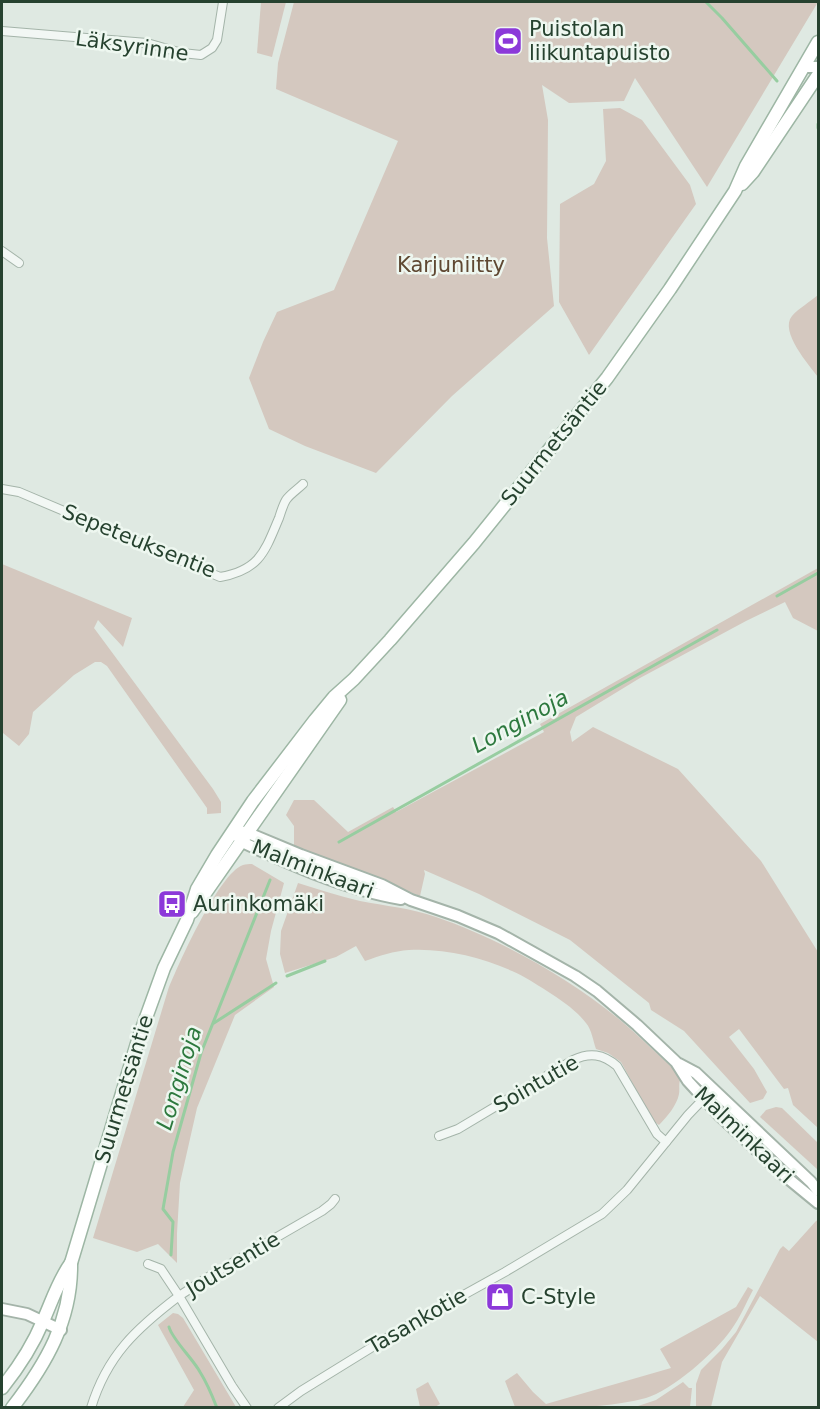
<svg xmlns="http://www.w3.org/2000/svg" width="820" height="1409" font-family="'DejaVu Sans',sans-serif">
<rect width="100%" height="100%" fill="#dfe9e2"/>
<g fill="#d4c8bf">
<path d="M261,2h25l-14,55 -15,-4z"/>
<path d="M294,2h524l-111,185 -72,-109 -11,23 -55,2 -27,-18 6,35 -1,118 7,68 -102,90 -76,77 -71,-27 -36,-17 -20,-51 14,-36 14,-30 57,-22 64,-149 -122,-52 2,-26z"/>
<path d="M620,108l22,12 48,65 6,19 -107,151 -30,-53 1,-98 34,-20 12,-23 -3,-52z"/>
<path d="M818,295v82c-9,-12 -39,-46 -26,-61 7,-8 18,-14 26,-21z"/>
<path d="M2,564l130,54 -9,29 -25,-27 -4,8 119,161 8,13v11l-14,1v-6l-100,-142 -6,-4h-6l-21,13 -41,37 -4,22 -10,12 -16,-13 -1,1z"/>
<path d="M818,568v63l-25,-13 -8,-16 -39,19 -106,57 -64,39 -6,15 2,10 21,-15 85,42 83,92 57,91v176l-25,-23 -5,-17 -4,1 -45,-60 -10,8 25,32 13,23 -4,7 -13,4 -66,-72 -33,-21 -2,-7 -79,-63 -91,-46 -55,-24 1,4 -5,22 -126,-49v-21l-8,-11 8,-15h20l34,32 45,-25 3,5 148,-80 -4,-8z"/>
<path d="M252,864l32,19 -13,48 -5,28 8,28 -39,28 -38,93 -17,75 -3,50v30l-19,-19 -21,8 -44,-14 75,-248c10,-25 51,-117 75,-125 3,-1 6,-1 9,-1z"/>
<path d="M298,883c20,6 41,13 62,18 25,5 51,7 76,16 62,21 133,61 184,103 18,15 36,33 54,49l7,9c-3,6 -1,9 -2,16 -2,11 -12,23 -20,31l-6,-4 -32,-59 -13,-9 -12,-4c-3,-8 -4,-19 -10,-26 -10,-13 -25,-23 -39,-32 -11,-7 -23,-15 -35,-20 -31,-14 -69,-23 -103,-21 -15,1 -30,6 -44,11l-9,-15 -20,11 -51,16 -5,-19 1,-23z"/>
<path d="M776,1107l6,1 36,35v27l-58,-53 6,-7z"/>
<path d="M818,1220v122l-58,-46 -38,66 -11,45h-15v-23l5,-14 21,-21 14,-17 44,-83 3,-3 6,5 27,-30z"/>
<path d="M748,1287l5,3c-7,13 -13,28 -22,40 -15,22 -60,61 -85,68 -42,11 -88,10 -131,9l-10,-26 12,-8 16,19 13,12 125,-36 -11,-19 76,-42z"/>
<path d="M173,1313l5,1 5,4 53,89h-53l11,-17 -36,-65z"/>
<path d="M428,1382l12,22 -5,3h-15l-4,-18z"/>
<path d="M683,1382l6,6h3l-2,19h-55l21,-7z"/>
</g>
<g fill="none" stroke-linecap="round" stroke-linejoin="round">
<g stroke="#97cda0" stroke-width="3">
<path d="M706,2l16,16 55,63"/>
<path d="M818,124v4"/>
<path d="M777,596l41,-23"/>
<path d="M339,842l378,-212"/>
<path d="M287,976l38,-15"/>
<path d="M214,1023l62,-40"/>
<path d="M171,1255l2,-33 -10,-13 10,-57 28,-99 69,-173"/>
<path d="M169,1327c3,12 24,32 31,45 7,11 12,23 17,36"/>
</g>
<g stroke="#a4b4a9" stroke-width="10">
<g id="street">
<path d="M2,31l145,12 35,10 19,2 11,-7 5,-8 6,-38"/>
<path d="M2,251l17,12"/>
<path d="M2,489l17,3 201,85c40,-7 45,-26 59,-59 2,-6 4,-13 7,-18 4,-6 12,-11 17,-16"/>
<path d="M439,1136l19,-7 115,-69c17,-8 30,-6 44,6l40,68 9,8"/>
<path d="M91,1408c16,-53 46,-80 88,-112l-18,-27 -13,-5"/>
<path d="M247,1408l-15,-22 -53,-90 34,-22 109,-63 9,-7 4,-5"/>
<path d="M278,1408l23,-17 94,-58 110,-61 97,-58 25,-24 61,-75 25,-26"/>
</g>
</g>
<g stroke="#a4b4a9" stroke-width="14">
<g id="secondary">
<path d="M805,67h13"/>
<path d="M239,831l9,2 53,22 81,30 29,15 47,16 40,17 77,43 22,15 40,34 39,37 12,19 32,35 59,55 39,32"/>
<path d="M238,837l4,5c50,23 105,48 159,57"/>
<path d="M679,1064l17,9 115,109 7,9"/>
<path d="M2,1309l25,5 34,16"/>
</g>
</g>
<g stroke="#9db6a4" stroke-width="15">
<g id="primary">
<path d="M742,184l11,-12 65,-97"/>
<path d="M192,912l148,-212"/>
<path d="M2,1388c16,-20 31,-43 41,-67 9,-20 15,-40 28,-58"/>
<path d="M12,1408c34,-44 60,-88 59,-145l68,-226 25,-69 23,-48 10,-31 20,-34 36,-54 62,-81 19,-23 20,-18 36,-39 84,-97 133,-165 63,-89 65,-98 11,-25 72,-124"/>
</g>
</g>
<use href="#street" stroke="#f2f7f4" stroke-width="8"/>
<use href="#secondary" stroke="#fff" stroke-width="10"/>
<use href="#primary" stroke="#fff" stroke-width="12"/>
</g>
<defs>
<g id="stadium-square" transform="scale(1.5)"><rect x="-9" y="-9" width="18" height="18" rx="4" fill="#8c39d9" stroke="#eef7f0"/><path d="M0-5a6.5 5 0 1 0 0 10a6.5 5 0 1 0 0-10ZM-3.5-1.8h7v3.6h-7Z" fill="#fff"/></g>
<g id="bus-square" transform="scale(1.5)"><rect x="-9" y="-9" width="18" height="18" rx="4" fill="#8c39d9" stroke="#eef7f0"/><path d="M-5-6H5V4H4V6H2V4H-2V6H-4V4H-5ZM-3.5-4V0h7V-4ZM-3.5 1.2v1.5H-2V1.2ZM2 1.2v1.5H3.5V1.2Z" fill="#fff"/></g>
<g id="shop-square" transform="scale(1.5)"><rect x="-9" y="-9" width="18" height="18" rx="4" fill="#8c39d9" stroke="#eef7f0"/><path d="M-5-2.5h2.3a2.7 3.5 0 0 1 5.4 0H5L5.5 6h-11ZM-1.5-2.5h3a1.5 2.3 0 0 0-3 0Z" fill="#fff"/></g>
</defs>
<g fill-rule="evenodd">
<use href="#stadium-square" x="508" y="41"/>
<use href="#bus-square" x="172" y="904"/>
<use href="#shop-square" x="500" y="1297"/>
</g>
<g text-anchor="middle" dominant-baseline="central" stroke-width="5" stroke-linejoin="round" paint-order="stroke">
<g font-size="21" fill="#26422f" stroke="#eef7f0" text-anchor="start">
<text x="529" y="29">Puistolan<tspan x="529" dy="24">liikuntapuisto</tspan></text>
<text x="193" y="904">Aurinkomäki</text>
<text x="521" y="1297">C-Style</text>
</g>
<g font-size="21" fill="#26422f" stroke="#eef7f0">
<text transform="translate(132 46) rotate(8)">Läksyrinne</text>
<text transform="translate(554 443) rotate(-51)">Suurmetsäntie</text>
<text transform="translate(139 541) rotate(22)">Sepeteuksentie</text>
<text transform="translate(313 869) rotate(21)">Malminkaari</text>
<text transform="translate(536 1084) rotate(-30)">Sointutie</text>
<text transform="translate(124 1089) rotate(-73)">Suurmetsäntie</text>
<text transform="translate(744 1135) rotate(44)">Malminkaari</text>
<text transform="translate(233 1264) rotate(-31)">Joutsentie</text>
<text transform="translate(417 1321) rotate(-30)">Tasankotie</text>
</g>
<g font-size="21" fill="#5f4832" stroke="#eef7f0">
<text x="451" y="265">Karjuniitty</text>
</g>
<g font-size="22" font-style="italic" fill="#2d793e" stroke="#eef7f0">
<text transform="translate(520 721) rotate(-29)">Longinoja</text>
<text transform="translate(179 1078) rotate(-73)">Longinoja</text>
</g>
</g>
<rect width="820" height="1409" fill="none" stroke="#26422f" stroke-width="6"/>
</svg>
